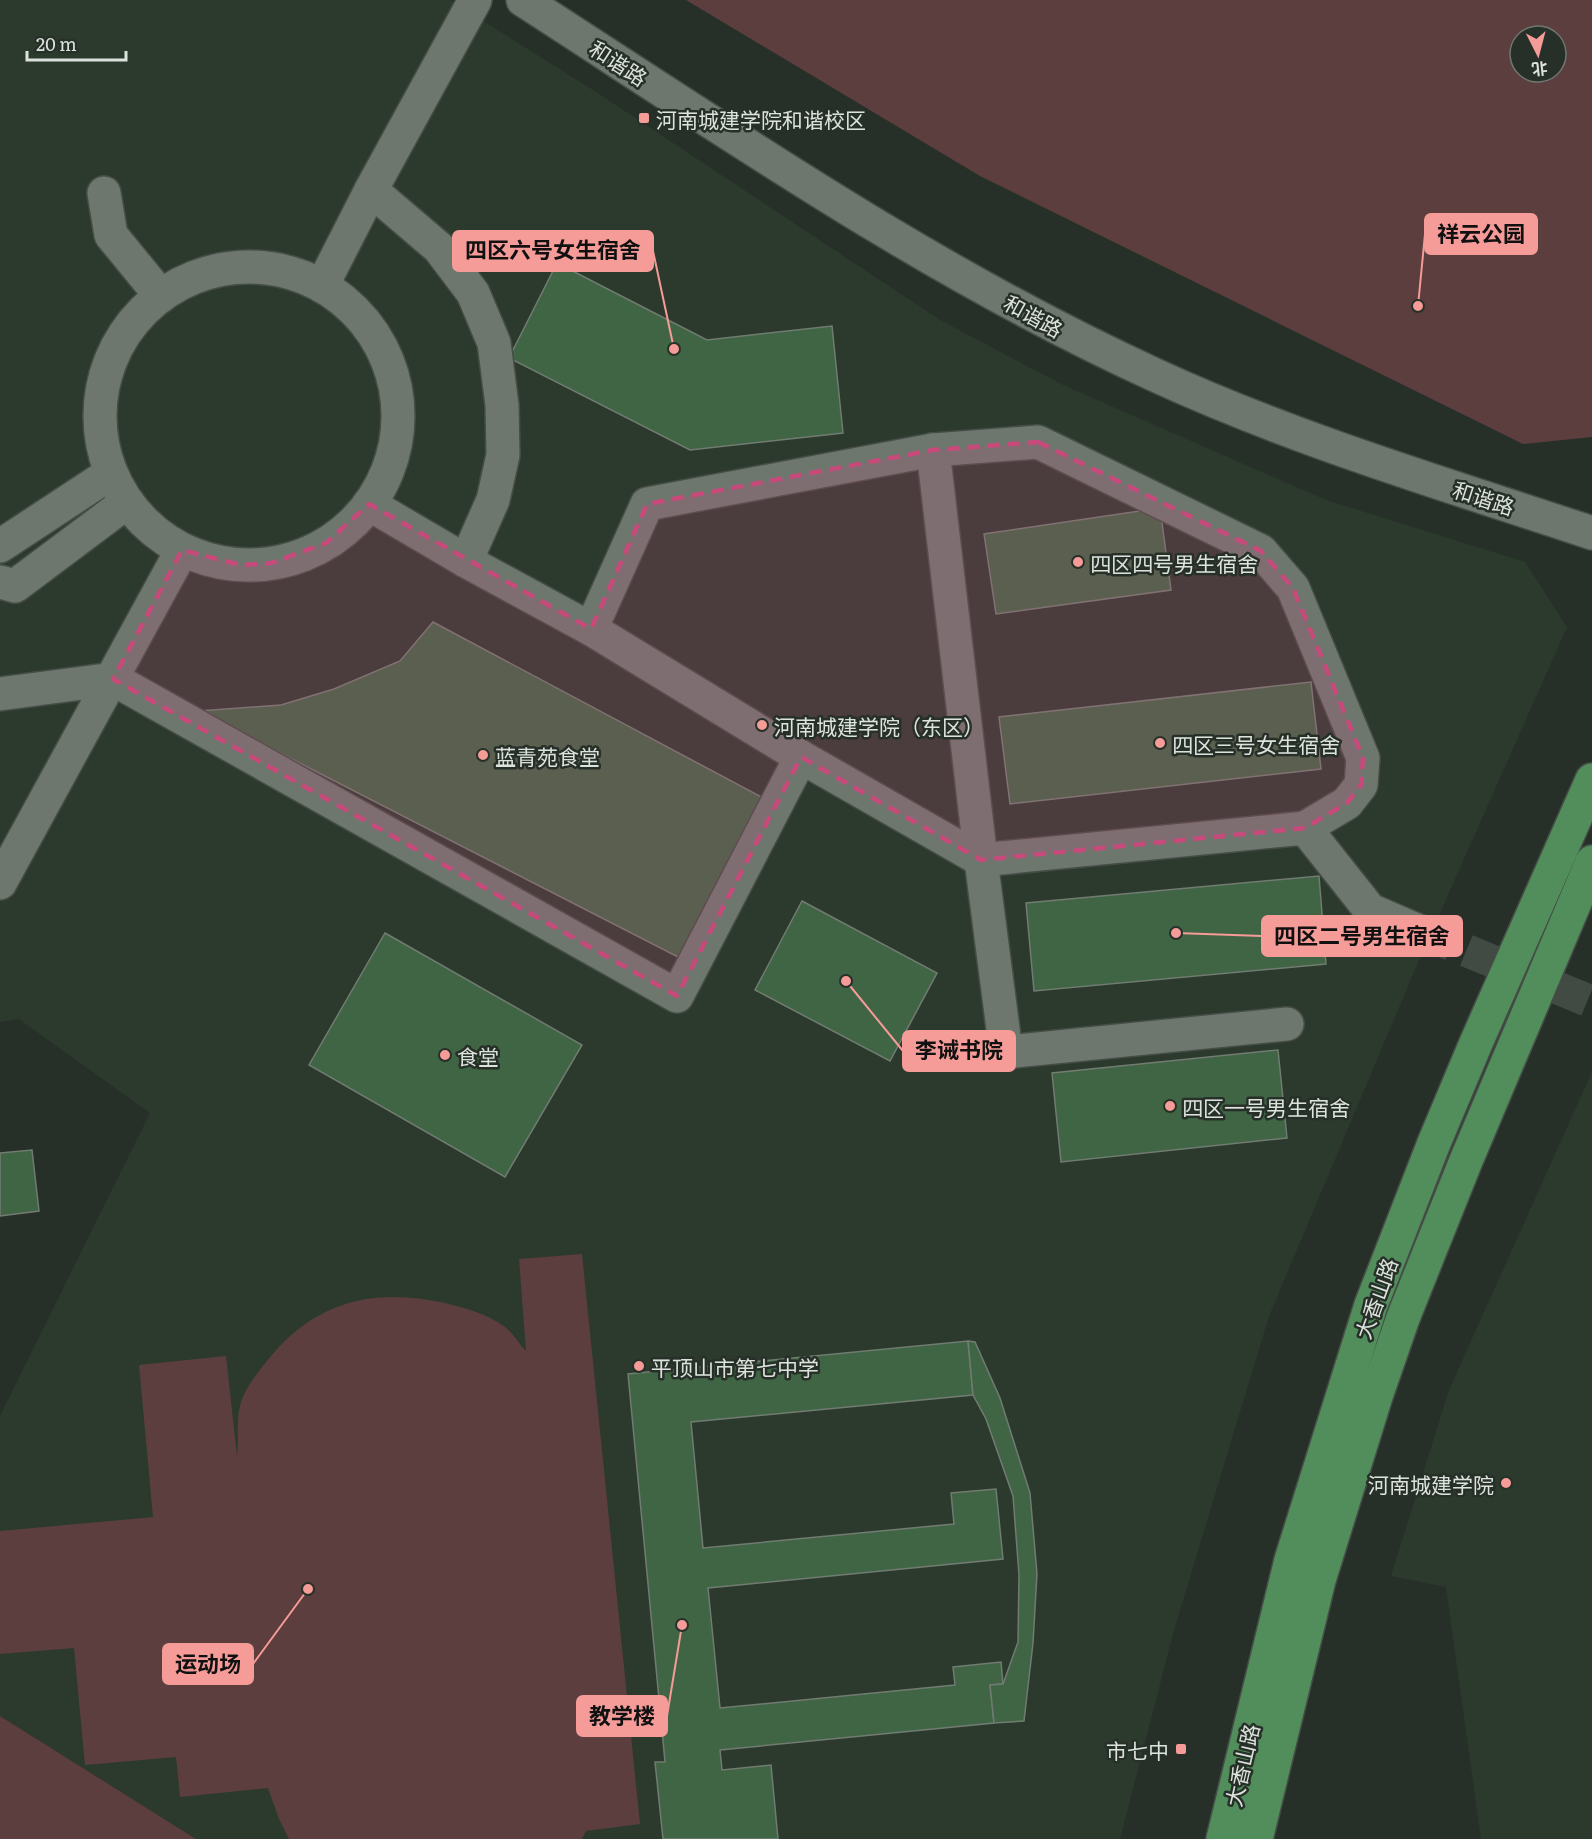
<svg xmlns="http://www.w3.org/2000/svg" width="1592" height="1839" font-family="Literata,'Noto Sans SC',serif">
<rect width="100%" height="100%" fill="#273028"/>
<g fill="#2c3a2d">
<path d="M0,0h450l143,90 347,230 123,65 263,115 199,62 42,65 -148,333 -150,356 -95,314 -54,209h-924l-196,-123v-300l150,-303 -131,-94 -19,3z"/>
<path d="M1592,1072v767h-111l-35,-252 -55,-11 58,-186z"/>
</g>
<g fill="#5b3e3d" fill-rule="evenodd">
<path d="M686,0h906v437l-69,7 -543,-268zM1520,36h36v36h-36z"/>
<path d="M582,1254l58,570 -54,7 -4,8h-293l-10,-20 -11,-31 -88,9 -4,-40 -91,8 -11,-117 -74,6v-123l153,-14 -14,-152 87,-9 11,100c2,-16 -1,-34 3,-50 3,-16 21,-38 31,-50 47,-56 105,-68 174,-53 20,5 43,11 60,24 8,6 14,17 21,24l-7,-92z"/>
<path d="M0,1716l196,123h-196z"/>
</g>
<g fill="#406544" stroke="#717b71" stroke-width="1.5">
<path d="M557,263l150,77 125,-14 11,107 -153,17 -181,-92z"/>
<path d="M1160,508l11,82 -175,24 -12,-80z"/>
<path d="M433,622l332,177 -87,158 -480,-246 83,-6 53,-16 66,-28z"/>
<path d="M1311,682l10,87 -311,35 -11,-87z"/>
<path d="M1319,876l7,88 -292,27 -8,-88z"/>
<path d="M802,901l135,72 -47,88 -135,-71z"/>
<path d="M385,933l197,112 -77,132 -196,-112z"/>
<path d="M1278,1050l9,88 -226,24 -9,-89z"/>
<path d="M32,1150l7,61 -39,5v-63z"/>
<path d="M968,1341l5,54 -282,27 12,126 251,-24 -3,-31 45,-4 7,70 -295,29 12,120 235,-23 -2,-18 48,-5 2,22 -13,1 4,38 -274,27 2,20 49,-5 7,74h-115l-8,-77h10l-37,-388z"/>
<path d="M968,1341l7,1 25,56 30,95 7,81 -4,69 -9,78 -30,2 -4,-38 13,-1 15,-42 1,-67 -6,-79 -27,-77 -13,-24z"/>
</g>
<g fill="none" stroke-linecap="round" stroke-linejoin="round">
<path stroke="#424b43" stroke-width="33" stroke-dasharray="33 16" stroke-linecap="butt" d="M1421,932l171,70"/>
<g stroke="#454d46" stroke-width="36">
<g id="minor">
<path d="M523,0c206,133 409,273 632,375 141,65 290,109 437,158"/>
<path d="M371,190l68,58 34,45 21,50 8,62 1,50 -10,45 -27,61"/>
<path d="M104,193l7,42 50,61"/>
<circle cx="249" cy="416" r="149"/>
<path d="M322,286l49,-96 104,-190"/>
<path d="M369,504l97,57 125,68 210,128 180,103 324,-32 65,82 51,22"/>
<path d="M0,546l111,-73"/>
<path d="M0,582l15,4 112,-84"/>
<path d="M591,629l56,-125 286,-54"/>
<path d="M0,694l113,-15 564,317 124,-239"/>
<path d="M0,883l182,-333"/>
<path d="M1287,1024l-281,28 -25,-192 -48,-410 105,-8 223,109 32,37 70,170 -2,27 -14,18 -42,25"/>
</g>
</g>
<g stroke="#454d46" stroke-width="36">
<g id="major">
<path d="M1223,1839l68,-279 80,-255 63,-162 42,-100 116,-263"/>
<path d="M1256,1839l63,-259 57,-184 27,-78 62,-155 127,-301"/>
</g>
</g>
<use href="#minor" stroke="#6d776e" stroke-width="33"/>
<use href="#major" stroke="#528e5c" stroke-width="33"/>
</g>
<path fill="#c84a7b" fill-opacity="0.2" stroke="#c84a7b" stroke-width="4.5" stroke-dasharray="12 8" stroke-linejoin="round" d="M1038,442l223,109 32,37 70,170 -2,27 -14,18 -42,25 -324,32 -180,-103 -124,239 -564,-317 69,-129 59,15 30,-2 55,-20 43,-39 222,125 56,-125 286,-54z"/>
<g fill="#f59b98" stroke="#273028" stroke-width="2">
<rect x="638" y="112" width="12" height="12" rx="3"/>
<circle cx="1078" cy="562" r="6"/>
<circle cx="762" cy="725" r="6"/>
<circle cx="1160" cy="743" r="6"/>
<circle cx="483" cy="755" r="6"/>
<circle cx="445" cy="1055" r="6"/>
<circle cx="1170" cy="1106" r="6"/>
<circle cx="639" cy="1366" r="6"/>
<circle cx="1506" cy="1483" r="6"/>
<rect x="1175" y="1743" width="12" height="12" rx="3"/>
</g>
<g text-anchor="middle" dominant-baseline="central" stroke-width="5" stroke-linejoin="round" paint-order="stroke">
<g font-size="21" fill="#dce2dc" stroke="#273028">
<text transform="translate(619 62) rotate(33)">和谐路</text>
<text transform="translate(1034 315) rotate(29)">和谐路</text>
<text transform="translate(1484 497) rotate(18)">和谐路</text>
<text transform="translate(1375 1298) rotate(-70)">大香山路</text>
<text transform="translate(1241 1765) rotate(-77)">大香山路</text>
</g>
<g font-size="21" fill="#dce2dc" stroke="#273028" text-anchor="start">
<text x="656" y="118">河南城建学院和谐校区</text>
<text x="1090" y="562">四区四号男生宿舍</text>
<text x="774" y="725">河南城建学院（东区）</text>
<text x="1172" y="743">四区三号女生宿舍</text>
<text x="495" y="755">蓝青苑食堂</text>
<text x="457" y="1055">食堂</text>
<text x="1182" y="1106">四区一号男生宿舍</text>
<text x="651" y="1366">平顶山市第七中学</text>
<text x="1494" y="1483" text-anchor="end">河南城建学院</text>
<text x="1169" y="1749" text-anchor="end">市七中</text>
</g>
</g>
<path fill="none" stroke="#f59b98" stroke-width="2" d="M1418 306L1425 234M674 349L653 251M1176 933L1262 936M846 981L903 1051M308 1589L253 1664M682 1625L667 1716"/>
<g fill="#f59b98" stroke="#273028" stroke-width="2">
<circle cx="1418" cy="306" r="6"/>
<circle cx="674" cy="349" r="6"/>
<circle cx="1176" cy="933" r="6"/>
<circle cx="846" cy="981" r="6"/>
<circle cx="308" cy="1589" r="6"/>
<circle cx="682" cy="1625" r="6"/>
</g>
<g fill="#f59b98" stroke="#f59b98" stroke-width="2">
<rect x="1425" y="214" width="112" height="40" rx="6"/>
<rect x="453" y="231" width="200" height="40" rx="6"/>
<rect x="1262" y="916" width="200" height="40" rx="6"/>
<rect x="903" y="1031" width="112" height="40" rx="6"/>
<rect x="163" y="1644" width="90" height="40" rx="6"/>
<rect x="577" y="1696" width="90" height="40" rx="6"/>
</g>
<g font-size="22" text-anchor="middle" font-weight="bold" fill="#111">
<text x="1481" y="242">祥云公园</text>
<text x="553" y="258">四区六号女生宿舍</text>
<text x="1362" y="944">四区二号男生宿舍</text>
<text x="959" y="1058">李诫书院</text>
<text x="208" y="1672">运动场</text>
<text x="622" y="1724">教学楼</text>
</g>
<g transform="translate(1538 54) rotate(174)"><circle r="28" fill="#273028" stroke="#6f7770" stroke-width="1.5"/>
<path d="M0-4.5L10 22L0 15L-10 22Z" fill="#f59b98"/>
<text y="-9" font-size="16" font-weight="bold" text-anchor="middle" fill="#dce2dc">北</text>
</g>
<path d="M27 51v9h99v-9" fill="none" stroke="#dce2dc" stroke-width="3"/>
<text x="36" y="51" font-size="18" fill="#dce2dc" stroke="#273028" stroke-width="4.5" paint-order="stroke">20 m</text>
</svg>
